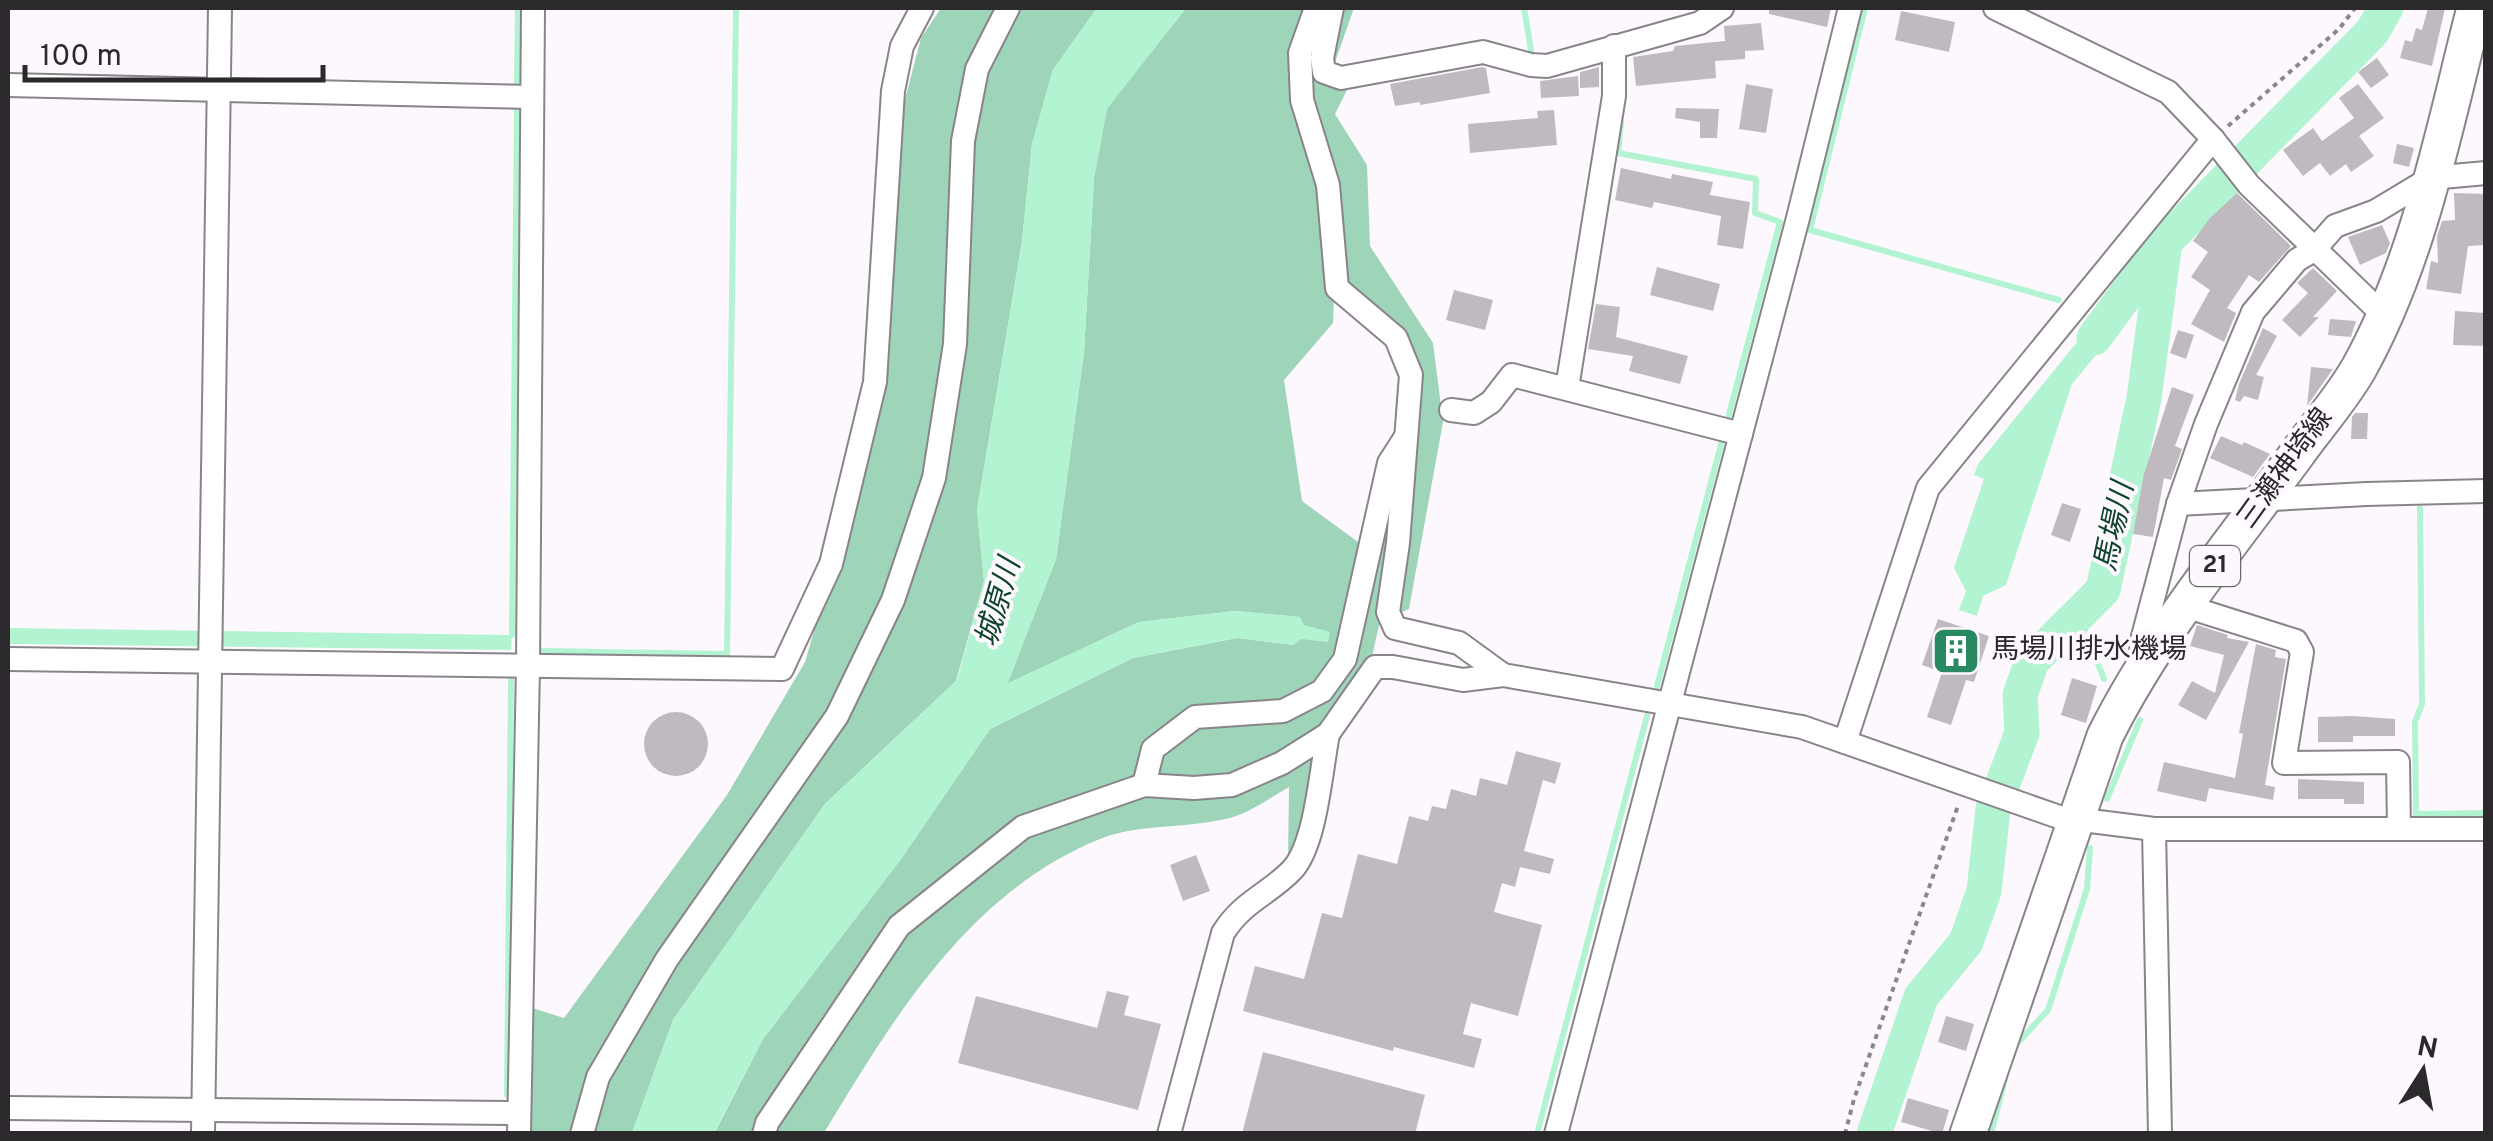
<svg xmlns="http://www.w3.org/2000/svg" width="2493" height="1141" font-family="Overpass,'Noto Sans JP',sans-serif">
<rect width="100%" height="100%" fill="#fdf8fe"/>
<g fill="#9ed4b8" fill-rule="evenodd">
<path d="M941,8h156l-44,62 -21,74 -10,97 -45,269 7,71 -28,100 -131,123 -152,216 -41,113 -125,1 4,-34 -1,-99 54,17 163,-223 78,-133 81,-281 17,-274 18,-69z"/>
<path d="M1186,8h168l-20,57 13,25 -12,24 32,51 3,81 63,97 10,79 -34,187 -29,12 -10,44 12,13 -50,69 -44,113 1,-73c-16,9 -35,23 -53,29 -43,14 -94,6 -136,23 -131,53 -206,178 -276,294l-110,1 49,-95 138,-180 89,-130 143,-71 104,-20 57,7 9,-20 -4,-8 -64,-6 -96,11 -132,62 49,-125 28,-207 10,-174 13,-70zM1334,298l59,49 9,24 -3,57 -19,31 -22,83 -56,-41 -18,-121 49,-57z"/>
</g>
<g fill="#b2f3d1">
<path d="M1097,8h89l-79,101 -13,69 -10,174 -28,207 -48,124 131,-61 96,-11 65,6 4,8 26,7 -2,10 -27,-3 -7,6 -57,-7 -104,20 -143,71 -89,130 -138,180 -49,94h-82l41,-113 152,-216 132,-124 27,-99 -7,-71 45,-269 10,-97 21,-74z"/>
<path d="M2117,293l13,21 -58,70 -66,201 -23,11 -6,20 -18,-6 7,-19 -12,-23 30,-89 -10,-4 4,-11z"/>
<path d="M8,628l504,7 -1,15 -503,-6z"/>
</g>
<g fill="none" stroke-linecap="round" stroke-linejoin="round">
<g stroke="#b2f3d1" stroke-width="6">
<path d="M1524,8l7,42"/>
<path d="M1865,8l-55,222 249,70"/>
<path d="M517,86l1,-78"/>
<path d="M1621,122l-3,31 138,26 -1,34 25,9 -123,464"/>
<path d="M2420,508l2,196 -7,18 1,92 70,-1"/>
<path d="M2079,615l6,16"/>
<path d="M512,635l5,-525"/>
<path d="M2090,644l14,35"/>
<path d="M539,651l188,3 9,-646"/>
<path d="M2107,799l33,-79"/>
<path d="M2014,1047l34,-37 39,-121 3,-41"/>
<path d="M507,1095l4,-417"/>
<path d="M1537,1134l110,-418"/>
<path d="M1991,1134l14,-55"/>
</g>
<g stroke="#b2f3d1" stroke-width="35">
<path d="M2094,338l67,-91"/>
<path d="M1874,1134l47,-137 45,-55 18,-51 9,-82 29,-76 -2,-38 12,-34 71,-71 41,-192 21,-156 207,-210 14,-24"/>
</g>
</g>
<g fill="#bfbac0">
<path d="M1769,8h62l-4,19 -58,-13z"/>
<path d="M2428,8h17l-13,58 -32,-8 5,-18 7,2 4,-14 6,2z"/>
<path d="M1901,11l54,11 -6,30 -54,-12z"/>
<path d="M1761,23l3,27 -19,1v8l-30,2 1,17 -80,8 -3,-29 40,-6 2,-5 50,-5 -1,-15z"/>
<path d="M2377,58l12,17 -18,13 -13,-16z"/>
<path d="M1482,67l4,1 4,25 -70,12v-3l-25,4 -5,-22z"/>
<path d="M1599,67v20l-19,1v-16z"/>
<path d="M1578,76l1,20 -38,2 -1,-17z"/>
<path d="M1746,84l27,5 -7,44 -27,-4z"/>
<path d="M2358,84l26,34 -25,18 15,20 -23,16 -5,-8 -16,12 -10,-13 -17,13 -20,-26 30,-22 9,13 32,-23 -15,-20z"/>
<path d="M1676,108l43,1 -2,29h-17v-16l-25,-4z"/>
<path d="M1554,110l3,35 -87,8 -2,-29 70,-6 -1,-7z"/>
<path d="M2397,144l17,4 -5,19 -16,-4z"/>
<path d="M1621,168l50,11 1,-5 41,8 -3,13 40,7 -7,47 -26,-4 4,-29 -67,-14 -2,6 -37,-8z"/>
<path d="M2237,193l54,53 -32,36 -10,-7 -22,33 9,5 -12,29 -33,-18 19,-34 -19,-13 17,-25 -15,-11 17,-23z"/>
<path d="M2454,193l32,1v51l-18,1 -7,48 -35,-5 5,-28 7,2 -1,-27 5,-15 13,-1z"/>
<path d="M2382,225l8,18 -4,10 -26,12 -12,-28z"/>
<path d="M1657,267l63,17 -7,27 -63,-16z"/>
<path d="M2313,268l24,23 -24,26h6l-19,20 -18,-17 26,-27 -11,-10z"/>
<path d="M1454,290l39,10 -8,30 -39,-10z"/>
<path d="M1596,304l24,3 -4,30 72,19 -8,28 -51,-13 4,-15 -45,-7z"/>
<path d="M2455,311l31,2v33l-33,-1z"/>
<path d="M2330,319l26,2 -5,16 -23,-2z"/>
<path d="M2263,328l14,8 -21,39 8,2 -6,23 -14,-4 -4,6 -5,-2 4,-16z"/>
<path d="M2178,330l16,5 -8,24 -16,-6z"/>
<path d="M2311,367l22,2 -26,37z"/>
<path d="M2172,387l22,8 -19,51 7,3 -11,31 -7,-2 -11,59 -20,-3 11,-60z"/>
<path d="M2355,413h13l-1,26h-16l1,-22z"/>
<path d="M2221,436l21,9 2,-3 26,12 -17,23 -43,-19z"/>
<path d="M2062,503l19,6 -11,33 -19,-7z"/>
<path d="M1938,619l51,17 -15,46 -8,-2 -15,45 -24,-8 15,-45 -20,-7z"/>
<path d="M2197,625l31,10 -1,3 22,4 -43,78 -28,-15 14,-24 23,12 9,-38 -34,-9z"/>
<path d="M2256,644l20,6 -1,7 11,2 -21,126 10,2 -2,13 -64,-12 -3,14 -49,-11 7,-29 71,16 8,-44 -4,-1z"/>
<path d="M2072,678l25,8 -11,37 -25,-8z"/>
<circle cx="676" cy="744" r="32"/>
<path d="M2353,716l42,3v17h-42v6h-35v-25z"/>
<path d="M1516,751l45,12 -6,21 -12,-4 -19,71 30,8 -4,15 -30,-7 -5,20 -13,-4 -8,29 48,13 -24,91 -47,-13 -8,31 19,5 -8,29 -80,-21 -1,4 -150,-40 12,-45 49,13 18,-66 20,5 16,-64 39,10 12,-48 19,5 4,-15 14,3 5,-20 25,7 4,-18 27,7z"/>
<path d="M2298,779l66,3v22h-20v-5h-46z"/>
<path d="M1196,855l14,36 -27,10 -13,-36z"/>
<path d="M1107,991l22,5 -5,19 37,9 -23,86 -180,-47 18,-67 121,32z"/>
<path d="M1946,1016l28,8 -8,27 -28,-9z"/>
<path d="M1263,1052l162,43 -10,39h-173z"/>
<path d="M1908,1098l41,12 -7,24 -41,-12z"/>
</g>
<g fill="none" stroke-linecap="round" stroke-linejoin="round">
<g stroke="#888489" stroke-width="26">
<g id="minor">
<path d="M1316,8l-16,45 2,47 26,85 9,103 59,50 15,37 -13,168 -10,69 7,16 64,15 44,32"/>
<path d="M1332,8l-10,50 2,14 17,6 142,-26 48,13 16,1 153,-43 22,-15"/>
<path d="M1995,8l173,84 45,47 36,46 124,120 12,8"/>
<path d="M8,85l524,12"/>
<path d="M1567,388l47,-292v-50"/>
<path d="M1451,410l23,3 17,-11 21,-27 229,59"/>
<path d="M2178,504l188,-10 120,-3"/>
<path d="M2185,606l111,35 6,11 -18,111 114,-1 1,67"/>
<path d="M8,659l774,10 49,-105 44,-182 18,-291 9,-45 20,-38"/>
<path d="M2142,662l-1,-18 37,-140 28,-80 47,-112 44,-52 17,-10 21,-24 41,-15 55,-33 55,-5"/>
<path d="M1845,742l83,-254 285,-349"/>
<path d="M1144,785l9,-36 42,-32 88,-6 39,-20 23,-32 44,-196 16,-25"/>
<path d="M2154,829l6,305"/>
<path d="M8,1108l511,5"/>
<path d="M203,1134l17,-1126"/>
<path d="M519,1134l9,-468 5,-658"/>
<path d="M582,1134l16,-57 69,-118 170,-243 56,-116 41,-122 21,-134 8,-203 14,-72 31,-61"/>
<path d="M764,1134l3,-11 132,-197 124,-99 121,-42 50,3 38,-3 50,-22 46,-29 47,-67h18l70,13 40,-5 299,52 257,90 95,12h332"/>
<path d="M1169,1134l54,-201c20,-32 45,-38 69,-63 24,-25 29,-101 36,-136"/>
<path d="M1556,1134l242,-916 52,-210"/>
</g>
</g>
<g stroke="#888489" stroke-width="39">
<path id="primary" d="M1968,1134l137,-398c51,-102 125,-191 192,-282 20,-28 45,-56 62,-86 61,-110 85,-240 116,-360"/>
</g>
<g stroke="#8a878b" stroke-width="4" stroke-dasharray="5 5" stroke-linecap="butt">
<path d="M2228,126l111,-97 16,-21"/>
<path d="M1845,1134l9,-35 105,-296"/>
</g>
<use href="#minor" stroke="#fff" stroke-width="22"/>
<use href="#primary" stroke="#fff" stroke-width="35"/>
</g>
<defs>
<g id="building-square" transform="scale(2.5)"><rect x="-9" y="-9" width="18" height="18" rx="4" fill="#288861" stroke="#fdf8fe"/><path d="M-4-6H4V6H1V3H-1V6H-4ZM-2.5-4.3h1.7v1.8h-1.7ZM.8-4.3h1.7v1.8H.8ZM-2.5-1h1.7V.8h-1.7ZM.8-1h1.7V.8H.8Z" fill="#fff"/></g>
</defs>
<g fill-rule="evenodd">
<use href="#building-square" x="1956" y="651"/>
</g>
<g text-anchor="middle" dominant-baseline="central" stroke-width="8" stroke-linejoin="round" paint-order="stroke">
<rect fill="#fdf8fe" stroke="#6a676a" stroke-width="2.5" x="2190" y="546" width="50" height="40" rx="8"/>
<g font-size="25" font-weight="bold" fill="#2b292b">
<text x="2215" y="566">21</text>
</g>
<g font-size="28" fill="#2b292b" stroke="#fdf8fe">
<text transform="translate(2286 469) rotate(-54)">三瀬神埼線</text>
</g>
<g font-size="28" fill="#2b292b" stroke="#fdf8fe" text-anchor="start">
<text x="1991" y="651">馬場川排水機場</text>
</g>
<g font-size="30" font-style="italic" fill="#0e432d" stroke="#fdf8fe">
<text transform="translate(2116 527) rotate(-78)">馬場川</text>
<text transform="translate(1000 603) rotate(-74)">城原川</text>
</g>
</g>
<rect width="2493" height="1141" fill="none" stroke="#2b292b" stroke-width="20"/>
<g transform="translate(2423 1071) rotate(11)" stroke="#fdf8fe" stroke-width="8" paint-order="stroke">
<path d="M0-8L18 38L0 25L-18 38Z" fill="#2b292b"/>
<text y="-15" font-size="28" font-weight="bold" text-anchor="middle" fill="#2b292b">N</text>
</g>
<path d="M25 65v15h298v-15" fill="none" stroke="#2b292b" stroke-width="5"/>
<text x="40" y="65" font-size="30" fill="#2b292b" stroke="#fdf8fe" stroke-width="8" paint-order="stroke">100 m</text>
</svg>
